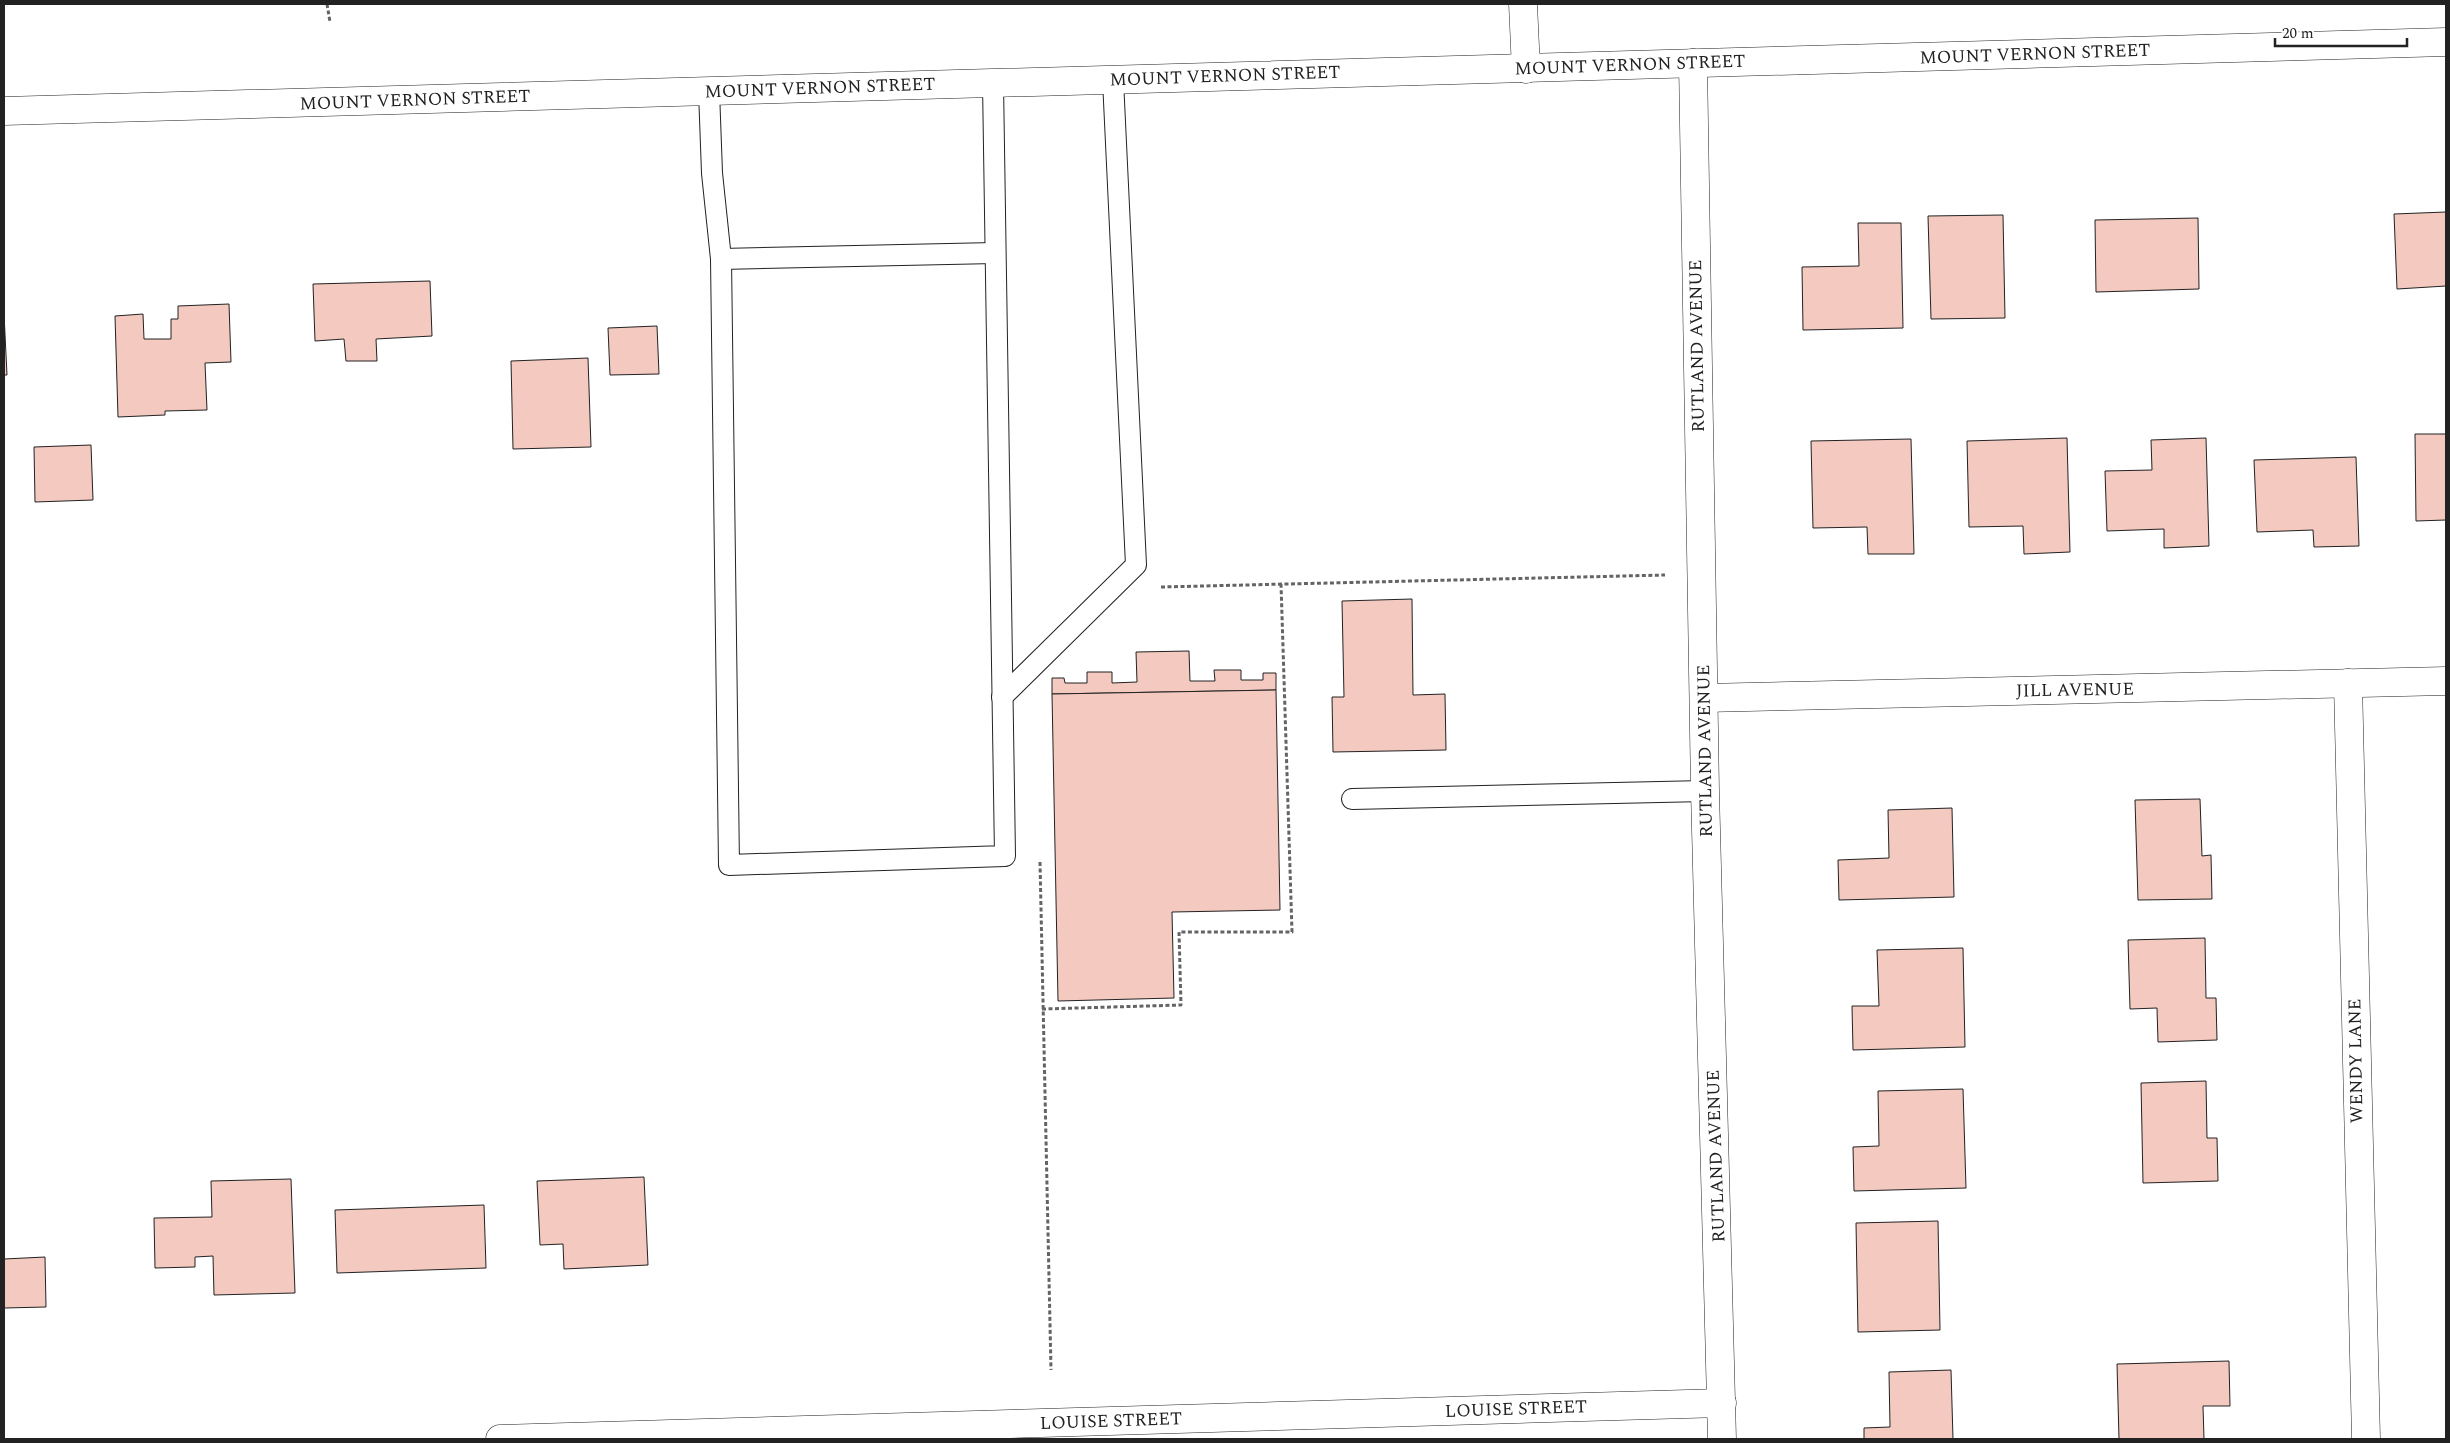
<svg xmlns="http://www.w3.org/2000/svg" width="2450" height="1443" font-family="Spectral,serif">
<rect width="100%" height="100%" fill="#fff"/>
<g fill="#f3c9c0" stroke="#222">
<path d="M2446,212v74l-49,3 -3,-75z"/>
<path d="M2003,215l2,103 -74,1 -3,-103z"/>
<path d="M2198,218l1,71 -103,3 -1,-72z"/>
<path d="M1858,223h43l2,105 -100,2 -1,-63 57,-1z"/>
<path d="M430,281l2,55 -56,3 1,22h-31l-2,-22 -29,2 -2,-57z"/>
<path d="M229,304l2,58 -26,1 2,47 -42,1v4l-47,2 -3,-101 28,-2 1,25h27v-20h7v-13z"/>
<path d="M4,314l3,61h-3z"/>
<path d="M657,326l2,48 -49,1 -2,-47z"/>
<path d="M588,358l3,89 -78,2 -2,-88z"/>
<path d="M2415,434h31v86l-30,1z"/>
<path d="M2067,438l3,114 -46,2 -1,-28 -54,1 -2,-86z"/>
<path d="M2206,438l3,108 -45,2v-19l-57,2 -2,-60 47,-1 -1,-30z"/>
<path d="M1911,439l3,115h-46l-1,-27 -54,1 -2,-87z"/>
<path d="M91,445l2,55 -58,2 -1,-55z"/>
<path d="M2356,457l3,89 -45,1 -1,-17 -56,2 -3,-72z"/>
<path d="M1412,599l1,96 32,-1 1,56 -113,2 -1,-55h12l-2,-96z"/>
<path d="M1189,651l1,30h25l-1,-11h27v10h22v-7h13v17l-224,4v-16h12l1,5h22v-11h25v11l25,-1 -1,-30z"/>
<path d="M1276,690l4,220 -108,2 2,86 -116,3 -6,-307z"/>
<path d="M2200,799l2,57 9,-1 1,44 -74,1 -3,-100z"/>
<path d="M1952,808l2,89 -115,3 -1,-40 51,-2 -1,-48z"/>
<path d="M2205,938l1,60h10l1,42 -59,2 -1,-34 -27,1 -2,-69z"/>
<path d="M1963,948l2,99 -112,3 -1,-44h27l-2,-56z"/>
<path d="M2206,1081l1,57h10l1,43 -75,2 -2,-100z"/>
<path d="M1963,1089l3,99 -112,3 -1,-44 26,-1 -1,-55z"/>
<path d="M644,1177l4,88 -84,4 -1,-25 -23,1 -3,-64z"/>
<path d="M291,1179l4,114 -81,2 -1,-39 -18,1v10l-40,1 -1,-50 58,-1 -1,-36z"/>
<path d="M484,1205l2,63 -149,5 -2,-63z"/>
<path d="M1938,1221l2,109 -82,2 -2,-109z"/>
<path d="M45,1257l1,50 -42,1v-49z"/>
<path d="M2229,1361l1,45h-27l1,33h-85l-2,-75z"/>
<path d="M1951,1370l2,69h-89v-11l26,-1 -1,-55z"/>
</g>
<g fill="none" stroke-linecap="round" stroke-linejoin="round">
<g stroke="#222" stroke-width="22">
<g id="lane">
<path d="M709,91l3,82 9,86 8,606 276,-9 -12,-773"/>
<path d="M721,259l274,-6"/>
<path d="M1002,697l134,-132 -23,-485"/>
<path d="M1352,799l353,-8"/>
</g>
</g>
<g stroke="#222" stroke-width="29">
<g id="street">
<path d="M1523,4l3,65"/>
<path d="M1693,63l12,728 17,648"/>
<path d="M2348,683l18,756"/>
<path d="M1704,698l742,-17"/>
<path d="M500,1439l1222,-36"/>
</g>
</g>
<g stroke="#222" stroke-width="29">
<path id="secondary" d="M4,111l2442,-69"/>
</g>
<g stroke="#646464" stroke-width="3" stroke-dasharray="4 2.5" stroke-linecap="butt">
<path d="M327,4l3,18"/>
<path d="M1161,587l504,-12"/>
<path d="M1040,862l11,508"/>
<path d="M1042,1009l139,-4 -2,-73h113l-11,-348"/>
</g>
<use href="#lane" stroke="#fff" stroke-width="20"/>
<use href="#street" stroke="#fff" stroke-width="28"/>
<use href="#secondary" stroke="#fff" stroke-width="28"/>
</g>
<g text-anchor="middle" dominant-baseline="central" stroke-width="4" stroke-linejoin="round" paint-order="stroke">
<g font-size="18" fill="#222" stroke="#fff">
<text transform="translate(2035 54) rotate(-2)">MOUNT VERNON STREET</text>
<text transform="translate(1630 65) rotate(-2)">MOUNT VERNON STREET</text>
<text transform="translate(1225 76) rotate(-2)">MOUNT VERNON STREET</text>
<text transform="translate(820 88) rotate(-2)">MOUNT VERNON STREET</text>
<text transform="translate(415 100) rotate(-2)">MOUNT VERNON STREET</text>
<text transform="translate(1697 346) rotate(-91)">RUTLAND AVENUE</text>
<text transform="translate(2075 690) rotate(-1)">JILL AVENUE</text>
<text transform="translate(1705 751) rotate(-91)">RUTLAND AVENUE</text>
<text transform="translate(2356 1061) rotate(-91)">WENDY LANE</text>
<text transform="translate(1716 1156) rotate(-92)">RUTLAND AVENUE</text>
<text transform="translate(1516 1409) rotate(-2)">LOUISE STREET</text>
<text transform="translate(1111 1421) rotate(-2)">LOUISE STREET</text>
</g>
</g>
<rect width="2450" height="1443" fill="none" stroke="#222222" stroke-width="10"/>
<path d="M2275 38v8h132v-8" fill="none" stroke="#222222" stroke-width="2.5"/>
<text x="2282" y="38" font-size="15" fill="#222222" stroke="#ffffff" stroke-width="4" paint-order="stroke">20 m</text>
</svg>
